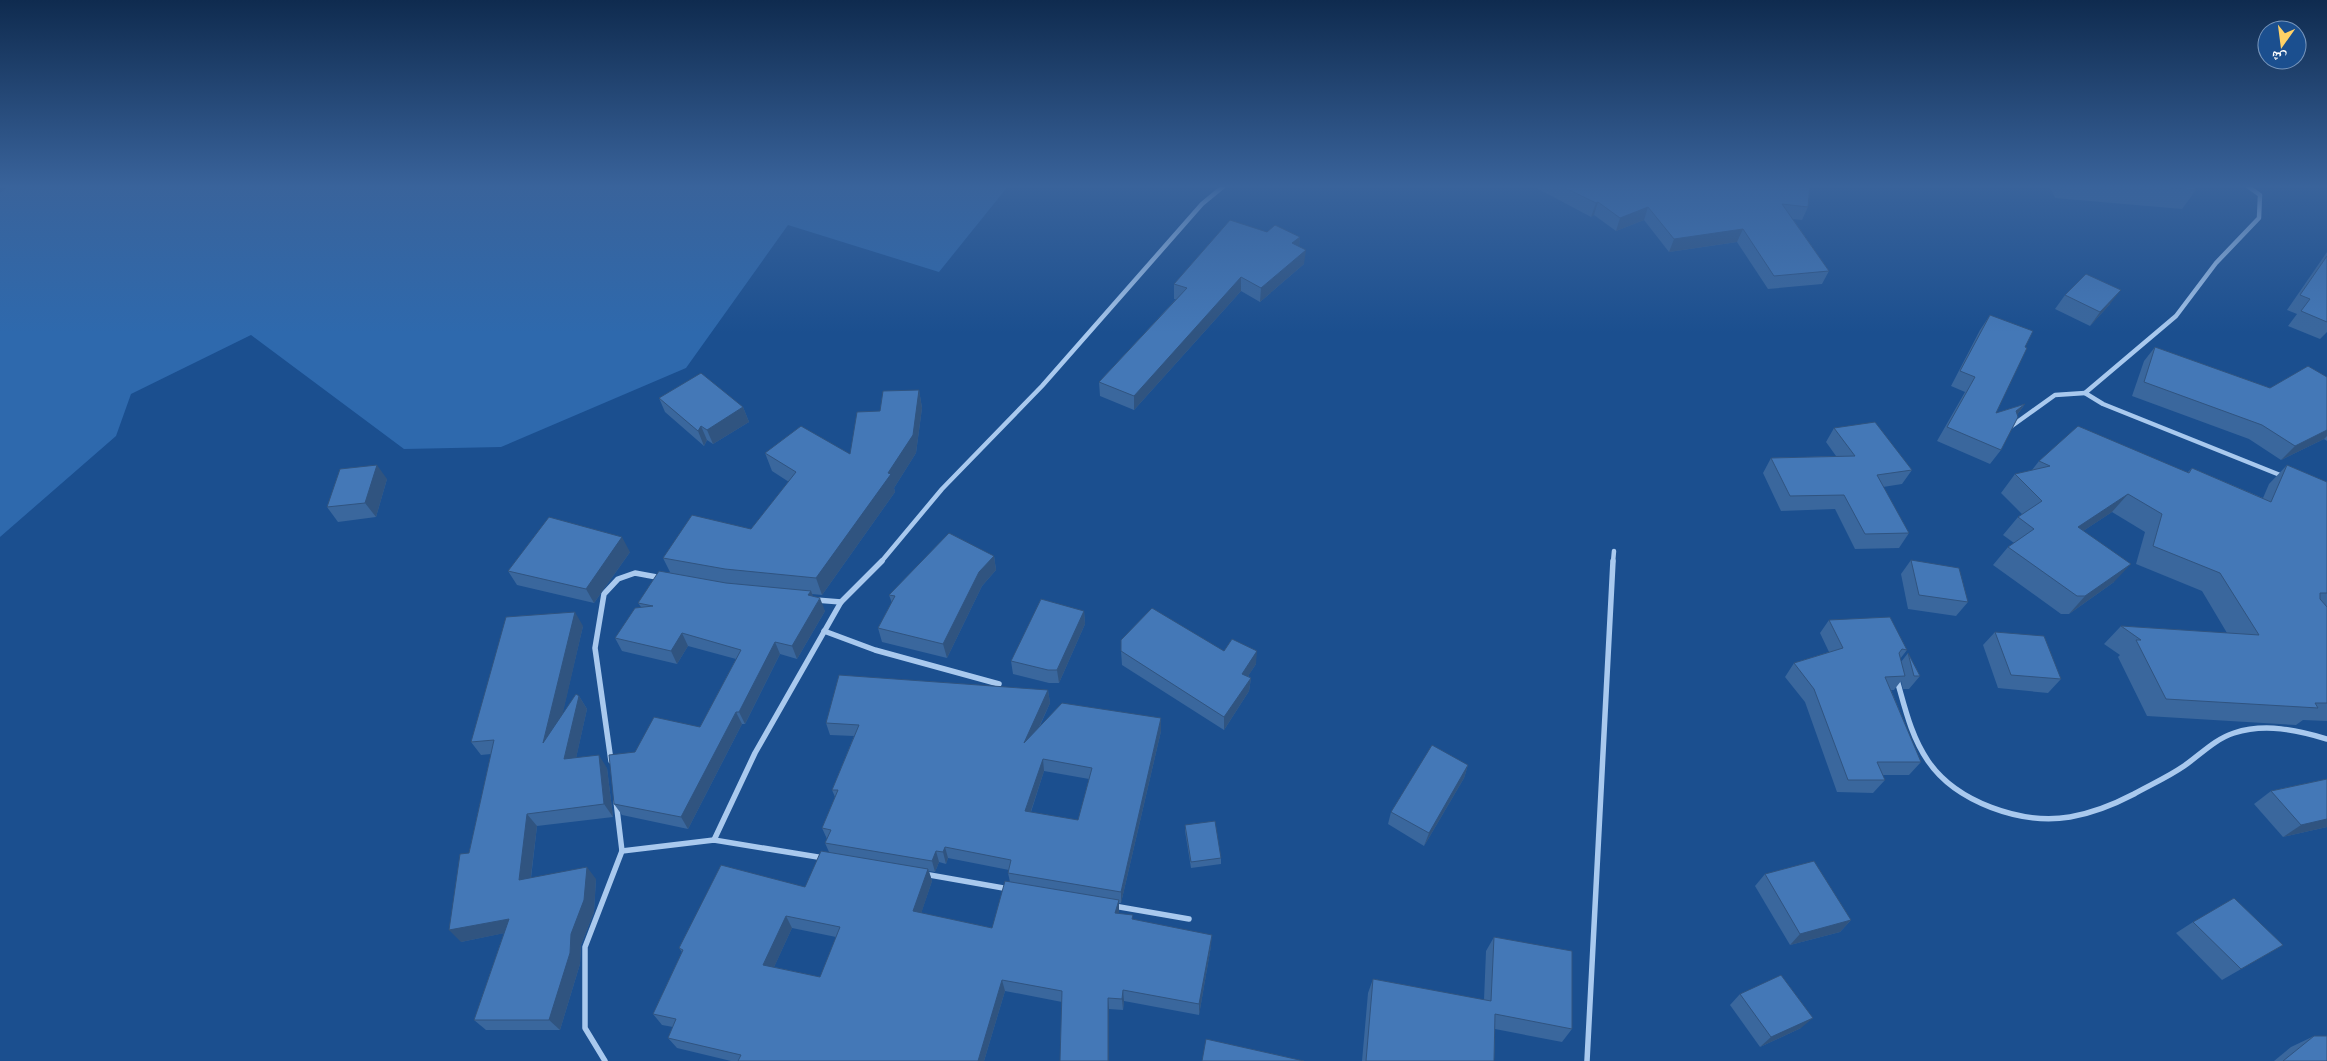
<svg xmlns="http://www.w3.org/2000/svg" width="2327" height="1061" font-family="Jost,'Noto Naskh Arabic',sans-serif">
<rect width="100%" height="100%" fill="#1b4f8f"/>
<path fill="#2e69ad" d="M10,185h999l-70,87 -151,-47 -102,143 -185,79 -97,2 -153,-114 -120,59 -15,42 -116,101v-344z"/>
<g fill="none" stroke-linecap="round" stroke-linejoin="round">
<g stroke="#a9c9ee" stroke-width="4.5">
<path d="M2246,185l14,10 -1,23 -43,45 -40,53 -91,77 18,11 182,73"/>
<path d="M2009,428l46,-33 30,-2"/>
<path d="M881,562l61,-73 100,-103 160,-182 23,-19"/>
<path d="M1613,562l1,-11"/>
</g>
<g stroke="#a9c9ee" stroke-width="5.5">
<path d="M816,600l25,2"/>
<path d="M824,631l51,19 124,34"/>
<path d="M1897,680c8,28 14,56 31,81 28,41 93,64 142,56 23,-4 43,-12 64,-23 16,-9 34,-17 50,-28 16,-11 31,-27 50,-33 31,-10 63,-3 93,6"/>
<path d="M611,761l-16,-113 9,-54 14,-15 17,-6 27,5"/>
<path d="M714,840l41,-87 86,-151 41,-41"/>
<path d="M622,851l92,-11 110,18"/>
<path d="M924,874l85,15"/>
<path d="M1114,906l75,13"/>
<path d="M605,1061l-20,-33v-81l37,-96 -6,-50"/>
<path d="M1587,1061l26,-500"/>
</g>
</g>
<g fill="#3a679d" fill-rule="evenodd">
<path d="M1531,185h279l-2,22 -6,13 -9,-1 36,52 -7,13 -54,5 -31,-47 -68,10 -25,-32 -28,11 -22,-16 -3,2z"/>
<path d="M2049,185h144l3,5 -14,19 -127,-11z"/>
<path d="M1267,232l33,5 -1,10 5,17 -44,38 -19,-11 -107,119 -34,-14 -1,-14 77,-83h-2v-15z"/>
<path d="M2327,252v80l-7,7 -32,-13 9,-12 -10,-4z"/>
<path d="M2065,295l45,9 -20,22 -35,-17z"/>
<path d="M1990,315l35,32 -29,66 29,-9 -8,11 -16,35 -11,14 -53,-23 28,-49 -14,-6 29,-56z"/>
<path d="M2155,347l115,41 57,-11v64l-3,-2 -43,21 -32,-21 -117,-43 12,-35z"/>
<path d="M919,390l3,18 -6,45 -22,35 1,4 -73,103 -10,-1 1,3 12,14 -28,48 -17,-5 -35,70h-3l-54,105 -66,-14 -8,-11 21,-52 65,-25 36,-68 -48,-13 -11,18 -55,-13 -7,-13 26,-31 -3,-4 32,-31 -7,-14 88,-29 38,-47 -17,-11 -7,-18 85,1 30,-43z"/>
<path d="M659,398l84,9 6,15 -36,22 -6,-4 -3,6 -39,-34z"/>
<path d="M1834,428l78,42 -10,14 -19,3 26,46 -10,15 -44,1 -20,-40 -54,2 -18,-38 8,-15 65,-2 -10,-14z"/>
<path d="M2039,461l149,11 4,-4 71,30 6,-14 18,-19 40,17v239l-24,-1 -7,5 -149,-9 -29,-59 2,-2 -16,-11 17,-18 106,7 -25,-42 -66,-27 9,-32 -33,-20 -29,19 31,51 -45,32h-8l-68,-49 15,-18 6,-4 -11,-8 15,-18 4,-3 -21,-21 14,-19 17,-4z"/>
<path d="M387,479l-11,38 -38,5 -11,-15z"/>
<path d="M630,552l-36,51 -77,-18 -9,-14z"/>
<path d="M994,556l2,14 -14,16 -35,72 -65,-16 -4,-14 14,-25 -3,-8z"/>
<path d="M1911,560l57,42 -12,14 -48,-7 -7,-35z"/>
<path d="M1084,611l1,13 -26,59h-10l-36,-9 -2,-13z"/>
<path d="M1829,620l78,30 -7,9 1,3 7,-9 12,23 -11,13h-6l-2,-8 -7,9h-3l30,72 -12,13h-27l3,5 -12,13 -36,-1 -32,-90 -20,-25 9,-14 35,-11 -9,-19z"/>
<path d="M583,626l-21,89 17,-19 8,13 -11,49 31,10 6,49 -76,9 -6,52 65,1 -2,33 -13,33 -1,19 -20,66h-74l-12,-10 30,-87 -43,9 8,-89 22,-99 -10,1 -10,-13z"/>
<path d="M1995,632l66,47 -13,14 -50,-5 -15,-43z"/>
<path d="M1121,651h103l32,13 -8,12 3,2 -2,13 -25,39 -102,-65z"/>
<path d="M1048,690l2,13 -11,25 122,-10v13l-40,172h-2v11l92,32 -12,69 -75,-14 -1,9 -14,-1v52h-49l2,-59 -57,-11 -21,70h-253l-54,-13 -9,-10 5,-11 -11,-2 -9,-11 29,-62 -3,-4 126,-61 24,-35 -4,-9 2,-4 -5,-11 13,-31 -3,-7 22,-54 -24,-1 -4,-12zM1044,771l45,8 -11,41 -47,-8zM948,858l61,12 -1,3 2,9 -18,46 -71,-15 11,-32 -3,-10 6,1 4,-10 7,2zM792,928l44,9 -16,40 -46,-10z"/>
<path d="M1468,765l-4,13 -40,68 -36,-22 3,-12z"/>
<path d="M2327,779v48l-44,10 -29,-33 17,-13z"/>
<path d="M1185,825l36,33v6l-30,4 -6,-37z"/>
<path d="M1765,874l86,46 -11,12 -50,13 -35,-59z"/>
<path d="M2193,922l90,23 -61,35 -46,-47z"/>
<path d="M1494,937l78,92 -10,13 -67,-13 -1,32h-132l6,-68 5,-14 111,21 2,-49z"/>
<path d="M1740,994l61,34 -41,19 -30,-42z"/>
<path d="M2314,1036l13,25h-53l17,-14z"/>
</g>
<g fill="#305480">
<path d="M1598,202l-4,13 -3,2 5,-14z"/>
<path d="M1648,207l-4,13 -28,11 4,-13z"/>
<path d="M1743,229l-6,13 -68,10 5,-13z"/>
<path d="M1300,237l-1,14 -7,-8z"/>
<path d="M1306,250l-2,14 -44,38 1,-14z"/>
<path d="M1241,277v14l-107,119v-14z"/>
<path d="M2121,290l-11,14 -20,22 10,-14z"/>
<path d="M919,390l3,18 -6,45 -22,35 1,4 -73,103 -6,-17 72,-105z"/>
<path d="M2025,404l-11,15 2,-8z"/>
<path d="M743,407l6,15 -36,22 -6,-14z"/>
<path d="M701,426l6,14 -3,6 -6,-15z"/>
<path d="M2327,430v6l-3,3 -43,21 14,-14z"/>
<path d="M377,465l10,14 -11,38 -11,-14z"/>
<path d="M2128,494l-16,18 -50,33 16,-18z"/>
<path d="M622,537l8,15 -36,51 -8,-14z"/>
<path d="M994,556l2,14 -14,16 -35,72 -4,-14 36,-72z"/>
<path d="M2131,564l-17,18 -45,32 16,-18z"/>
<path d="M811,591l5,13 -8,-9z"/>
<path d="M820,598l5,13 -28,48 -5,-13z"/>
<path d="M1084,611l1,13 -26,59 -2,-13z"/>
<path d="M575,612l8,14 -30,130 -10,-13z"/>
<path d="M682,633l6,13 -11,18 -6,-13z"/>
<path d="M775,642l5,12 -35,70 -6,-12z"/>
<path d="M1257,651l-1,13 -15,23 1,-13z"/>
<path d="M1251,678l-2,13 -25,39v-13z"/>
<path d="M1048,690l2,13 -24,52 -2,-12z"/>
<path d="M579,696l8,13 -14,63 -9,-13z"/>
<path d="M736,712l6,12 -54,105 -7,-12z"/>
<path d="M1161,718v13l-40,172v-11z"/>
<path d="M599,755l8,13 6,49 -9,-13z"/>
<path d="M1043,759l1,12 -17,52 -2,-12z"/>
<path d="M1468,765l-4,13 -40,68 5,-13z"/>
<path d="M527,814l10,12 -8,66 -10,-12z"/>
<path d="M2327,819v8l-44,10 18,-12z"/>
<path d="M945,847l3,11 -2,6 -3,-12z"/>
<path d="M936,851l3,11 -4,10 -3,-11z"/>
<path d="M587,867l9,12 -2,33 -13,33 -1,19 -20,66 -11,-10z"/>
<path d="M928,869l4,12 -14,42 -5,-12z"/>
<path d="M1119,900v12l-3,13 -1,-12z"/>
<path d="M786,916l6,12 -22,48 -7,-11z"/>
<path d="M509,919l11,11 -59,12 -12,-12z"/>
<path d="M1851,920l-11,12 -50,13 10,-11z"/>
<path d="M1212,935l-1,11 -12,69v-11z"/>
<path d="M1002,980l3,11 -21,70h-6z"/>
<path d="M1123,990l1,11 -1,9 -1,-11z"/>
<path d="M1108,998l1,11v52h-1z"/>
<path d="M1813,1018l-12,10 -41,19 11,-10z"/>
</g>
<g fill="#4478b7" stroke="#305480" fill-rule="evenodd">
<path d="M1559,185h251l-2,22 -26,-3 47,67 -55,5 -31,-47 -69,10 -26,-32 -28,11 -22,-16 -2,1z"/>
<path d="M2142,185h51l3,5z"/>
<path d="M1230,220l37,12 8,-7 25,12 -8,6 14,7 -45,38 -20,-11 -107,119 -35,-14 88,-94 -13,-4z"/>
<path d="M2327,256v66l-26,-11 9,-12 -10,-4z"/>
<path d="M2086,274l35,16 -21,22 -35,-17z"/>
<path d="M1990,315l43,16 -8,16 2,1 -31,65 29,-9 -9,7 2,6 -17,33 -54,-23 28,-50 -15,-6z"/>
<path d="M2155,347l115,41 38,-22 19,11v53l-32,16 -33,-21 -118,-43z"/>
<path d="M701,373l42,34 -36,23 -6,-4 -3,5 -39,-33z"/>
<path d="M919,390l-6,45 -25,38 3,1 -75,104 -91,-9 -62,-11 29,-43 59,14 45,-57 -31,-19 36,-27 49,28 7,-42 23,-1 3,-20z"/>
<path d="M1875,422l37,48 -35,5 32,58 -44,1 -21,-39 -54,1 -19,-38 84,-2 -21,-28z"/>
<path d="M2078,426l111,47 3,-5 79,34 16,-37 40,17v111h-7v6l7,8v96h-12l3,5 -152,-9 -30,-59h5l-20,-14 138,9 -39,-62 -67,-27 9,-32 -34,-20 -50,33 53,37 -46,32h-8l-69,-49 26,-18 -16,-12 24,-16 -27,-27 35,-8 -11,-5z"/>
<path d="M377,465l-12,38 -38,4 13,-38z"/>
<path d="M549,517l73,20 -36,52 -78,-18z"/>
<path d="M949,533l45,23 -15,16 -36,72 -65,-16 17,-32 -6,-1z"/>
<path d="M1911,560l48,8 9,34 -49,-7z"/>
<path d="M659,571l67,12 85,8 -3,4 12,3 -28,48 -17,-4 -36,70h-3l-55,105 -67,-13 -5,-49 26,-3 19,-35 46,10 41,-77 -59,-17 -11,18 -56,-13 20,-30 18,-2 -15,-3z"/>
<path d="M1041,599l43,12 -27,59h-9l-37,-9z"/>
<path d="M1152,608l72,43 8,-12 25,12 -15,23 9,4 -27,39 -103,-66v-11z"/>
<path d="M575,612l-32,131 33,-49 3,2 -15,63 35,-4 5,49 -77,10 -8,66 68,-13 -3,33 -13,34 -1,19 -21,67h-75l35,-101 -60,11 11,-76 9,-1 25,-113 -23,2 35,-125z"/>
<path d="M1890,617l17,33 -5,-1 -3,4 6,23 -20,1 36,85h-44l8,18h-37l-34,-91 -20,-26 49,-15 -14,-28z"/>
<path d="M1995,632l49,4 17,43 -50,-4z"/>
<path d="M1908,653l12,23h-6z"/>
<path d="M839,675l209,15 -24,53 38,-40 99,15 -40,174 -113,-19 3,-13 -66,-13 -2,5 -7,-1 -4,10 -107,-18 6,-13 -9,-2 16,-38h-6l27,-65 -33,-2zM1043,759l49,9 -14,52 -53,-9z"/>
<path d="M1432,745l36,20 -39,68 -38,-21z"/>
<path d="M2327,779v40l-26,6 -30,-34z"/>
<path d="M1215,821l6,37 -30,4 -6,-37z"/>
<path d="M821,851l107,18 -15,42 79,17 13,-47 114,19 -4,13 18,2 -1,4 80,16 -13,69 -76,-14 -1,9 -14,-1v63h-48l2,-70 -60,-11 -24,81h-240l3,-6 -73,-17 8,-19 -23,-5 30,-64 -4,-2 42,-83 84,22zM786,916l54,11 -20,50 -57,-12z"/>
<path d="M1814,861l37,59 -51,14 -35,-60z"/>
<path d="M2234,898l49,47 -42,24 -48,-47z"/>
<path d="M1494,937l78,14v78l-77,-15 -1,47h-128l7,-82 118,22z"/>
<path d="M1781,975l32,43 -42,19 -31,-43z"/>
<path d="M2314,1036h13v25h-44z"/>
<path d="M1206,1039l98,22h-102z"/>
</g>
<linearGradient id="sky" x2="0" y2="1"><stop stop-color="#0f2b4f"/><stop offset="0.56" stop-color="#39639b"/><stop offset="1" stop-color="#39639b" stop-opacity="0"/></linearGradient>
<rect width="2327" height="333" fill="url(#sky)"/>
<g transform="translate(2282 45) rotate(194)"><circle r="24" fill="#1b4f8f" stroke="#7695bc"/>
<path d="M0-4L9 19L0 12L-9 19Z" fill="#ffd166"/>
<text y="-8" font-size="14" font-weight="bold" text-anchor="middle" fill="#ffffff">ش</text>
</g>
</svg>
